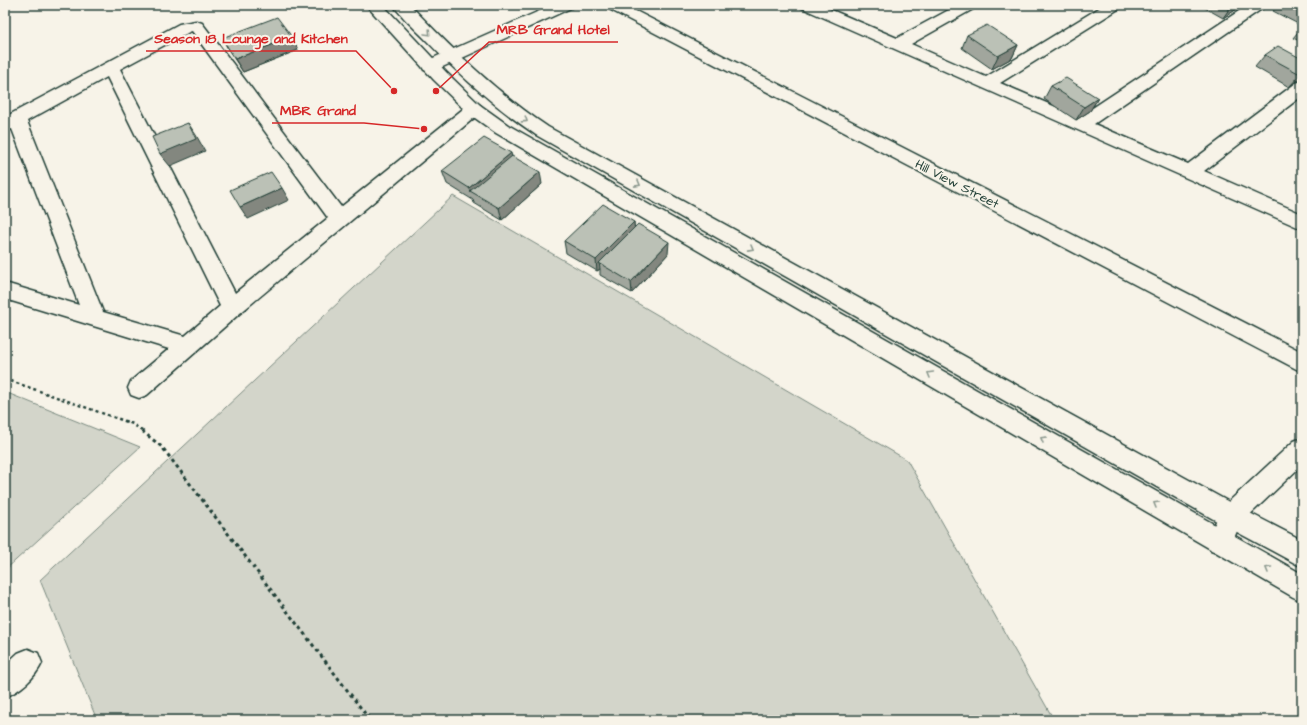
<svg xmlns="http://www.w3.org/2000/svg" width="1307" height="725" font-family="'Architects Daughter',sans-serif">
<rect width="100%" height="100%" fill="#f7f3e8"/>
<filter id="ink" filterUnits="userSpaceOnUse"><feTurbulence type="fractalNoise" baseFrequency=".025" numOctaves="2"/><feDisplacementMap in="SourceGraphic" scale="8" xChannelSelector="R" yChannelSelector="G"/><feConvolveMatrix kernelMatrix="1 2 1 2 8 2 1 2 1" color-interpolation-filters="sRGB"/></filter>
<g filter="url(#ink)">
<g fill="#d3d5ca" stroke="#79897f">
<path d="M453,196l454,264 147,260h-957l-57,-140z"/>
<path d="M5,392l135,55 -135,123z"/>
</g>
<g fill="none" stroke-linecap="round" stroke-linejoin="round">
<g stroke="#1f3d34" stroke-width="3">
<g id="minor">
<path d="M553,5h21l-3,3 -135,62 -6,1 -6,-1 -2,-4 2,-4z"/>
<path d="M604,5h20l678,347v20l-695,-364z"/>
<path d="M799,5h21l77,33 61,-33h20l-3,3 -64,36 75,33 118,-72h19l-3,3 -120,75 79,34 169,-112h18l-3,3 -169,116 94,40 108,-81 6,-2v15l-98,75 98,43v15l-500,-221z"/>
<path d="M196,21l6,2 139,184 127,-102 6,-2 6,2 3,4 -3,4 -241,201 -92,81 -8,3 -8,-3 -3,-7 3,-7 38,-32 -164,-50v-16l74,22 -67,-176 -7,2v-14l174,-93zM192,31l136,187 -93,75 -115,-224 69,-37zM107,77l113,229 -35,30 -82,-24 -76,-191z"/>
<path d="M1302,438v27l-62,59 -11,26 -9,3 -9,-3 -4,-9 15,-33 72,-67z"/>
<path d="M28,649l10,4 4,10c-7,15 -22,28 -37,34v-32l13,-12z"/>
</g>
</g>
<g stroke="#1f3d34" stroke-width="3">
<g id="secondary">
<path d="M366,5h17l63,67 34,33 28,20 794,449v27l-9,-4 -797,-464 -28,-20 -34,-33z"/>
<path d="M393,5h17c43,45 86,87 138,122l692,381 62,32v27l-80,-43 -686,-389c-41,-28 -77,-60 -111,-96 -11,-11 -23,-22 -32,-34z"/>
</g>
</g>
<path stroke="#1f3d34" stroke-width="2.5" stroke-dasharray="3 3" stroke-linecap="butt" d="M5,379l128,45 10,8"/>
<path stroke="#1f3d34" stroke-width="3" stroke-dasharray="3.5 3.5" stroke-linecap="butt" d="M142,431l20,16 208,273"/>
<use href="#minor" fill="#f7f3e8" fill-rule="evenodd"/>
<use href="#secondary" fill="#f7f3e8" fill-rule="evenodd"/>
</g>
<g fill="#a1a69d" stroke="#1f3d34">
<path d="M1200,5h43l-20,13z"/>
<path d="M1278,5h24v21l-29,-15z"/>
<path d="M1302,27v15l-9,-4z"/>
<path d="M967,35l51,10 -6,13 -20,11 -30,-21z"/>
<path d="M292,37l6,13 -55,22 -14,-21 -7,-13z"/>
<path d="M1265,55l37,4v18l-13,10 -34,-20z"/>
<path d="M1051,86l47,12 -8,13 -14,9 -32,-21z"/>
<path d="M512,156l30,28 -40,36 -28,-17 -1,-3 -26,-16 -5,-13z"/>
<path d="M634,222v6l34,26 -36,39 -32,-18v-6l-3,2 -31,-18 -2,-12z"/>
</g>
<g fill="#83877f" stroke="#1f3d34">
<path d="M1232,5h11l-20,13z"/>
<path d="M292,37l6,13 -55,22 -8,-13z"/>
<path d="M1018,45l-6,13 -20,11 6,-13z"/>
<path d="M1302,73v4l-1,1 -12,9z"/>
<path d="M1098,98l-8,13 -14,9 8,-13z"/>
<path d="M188,123l8,12 9,16 -35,15 -10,-12z"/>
<path d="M511,153l3,12 -43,26 -2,-3z"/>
<path d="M540,172l2,12 -40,36 -3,-12z"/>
<path d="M282,188l7,12 -41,19 -8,-12z"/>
<path d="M634,222l1,12 -36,29 1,6 -3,2 -1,-11z"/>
<path d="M669,242l-1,12 -36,39 -1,-11z"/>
<path d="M5,651l4,4 -4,4z"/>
</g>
<g fill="#bbc1b6" stroke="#1f3d34">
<path d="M1297,5h5v3z"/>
<path d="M277,17l15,20 -57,22 -13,-21z"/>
<path d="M987,25l31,20 -20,11 -31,-21z"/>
<path d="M1278,46l24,13v14l-2,1 -35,-19z"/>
<path d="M1066,78l32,20 -14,9 -33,-21z"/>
<path d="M188,123l8,16 -36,15 -8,-17z"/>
<path d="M484,138l27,15 -42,35 -27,-17z"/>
<path d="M512,156l28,16 -41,36 -29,-17z"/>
<path d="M271,172l11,16 -42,19 -10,-17z"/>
<path d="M603,204l31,18 -38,38 -32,-19z"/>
<path d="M638,224l31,18 -38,40 -32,-19z"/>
</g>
<defs><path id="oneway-chevron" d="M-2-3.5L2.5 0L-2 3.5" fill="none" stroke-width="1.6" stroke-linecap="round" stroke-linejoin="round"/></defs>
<g stroke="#8b988e">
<use href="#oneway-chevron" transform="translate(428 33) rotate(47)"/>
<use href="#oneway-chevron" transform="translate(525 120) rotate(33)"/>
<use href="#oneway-chevron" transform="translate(638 184) rotate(29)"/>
<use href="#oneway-chevron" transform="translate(751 248) rotate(29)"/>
<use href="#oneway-chevron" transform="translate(930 374) rotate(-150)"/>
<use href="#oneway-chevron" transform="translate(1043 439) rotate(-150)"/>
<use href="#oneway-chevron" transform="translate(1156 504) rotate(-150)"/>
<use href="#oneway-chevron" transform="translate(1268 569) rotate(-150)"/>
</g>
</g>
<g text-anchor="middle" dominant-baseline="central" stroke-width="4" stroke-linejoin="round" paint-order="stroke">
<g font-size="13" fill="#1f3d34" stroke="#f7f3e8">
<text transform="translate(957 184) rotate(27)">Hill View Street</text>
</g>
</g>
<path fill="none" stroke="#d62828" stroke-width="1.5" d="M436 91L489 42H618M394 91L356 51H146M424 129L364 123H272"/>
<g fill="#d62828" stroke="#f7f3e8" stroke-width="1.5">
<circle cx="436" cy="91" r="4"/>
<circle cx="394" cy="91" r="4"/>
<circle cx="424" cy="129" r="4"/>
</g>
<g font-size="14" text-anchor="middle" font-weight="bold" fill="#d62828" stroke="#f7f3e8" stroke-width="4" stroke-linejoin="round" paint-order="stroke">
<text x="553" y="34">MRB Grand Hotel</text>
<text x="251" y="43">Season 18 Lounge and Kitchen</text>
<text x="318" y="115">MBR Grand</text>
</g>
<rect width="1307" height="725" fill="none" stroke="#f7f3e8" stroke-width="20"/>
<rect x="10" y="10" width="1287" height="705" fill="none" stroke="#1f3d34" stroke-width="1.5" filter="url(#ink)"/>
</svg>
